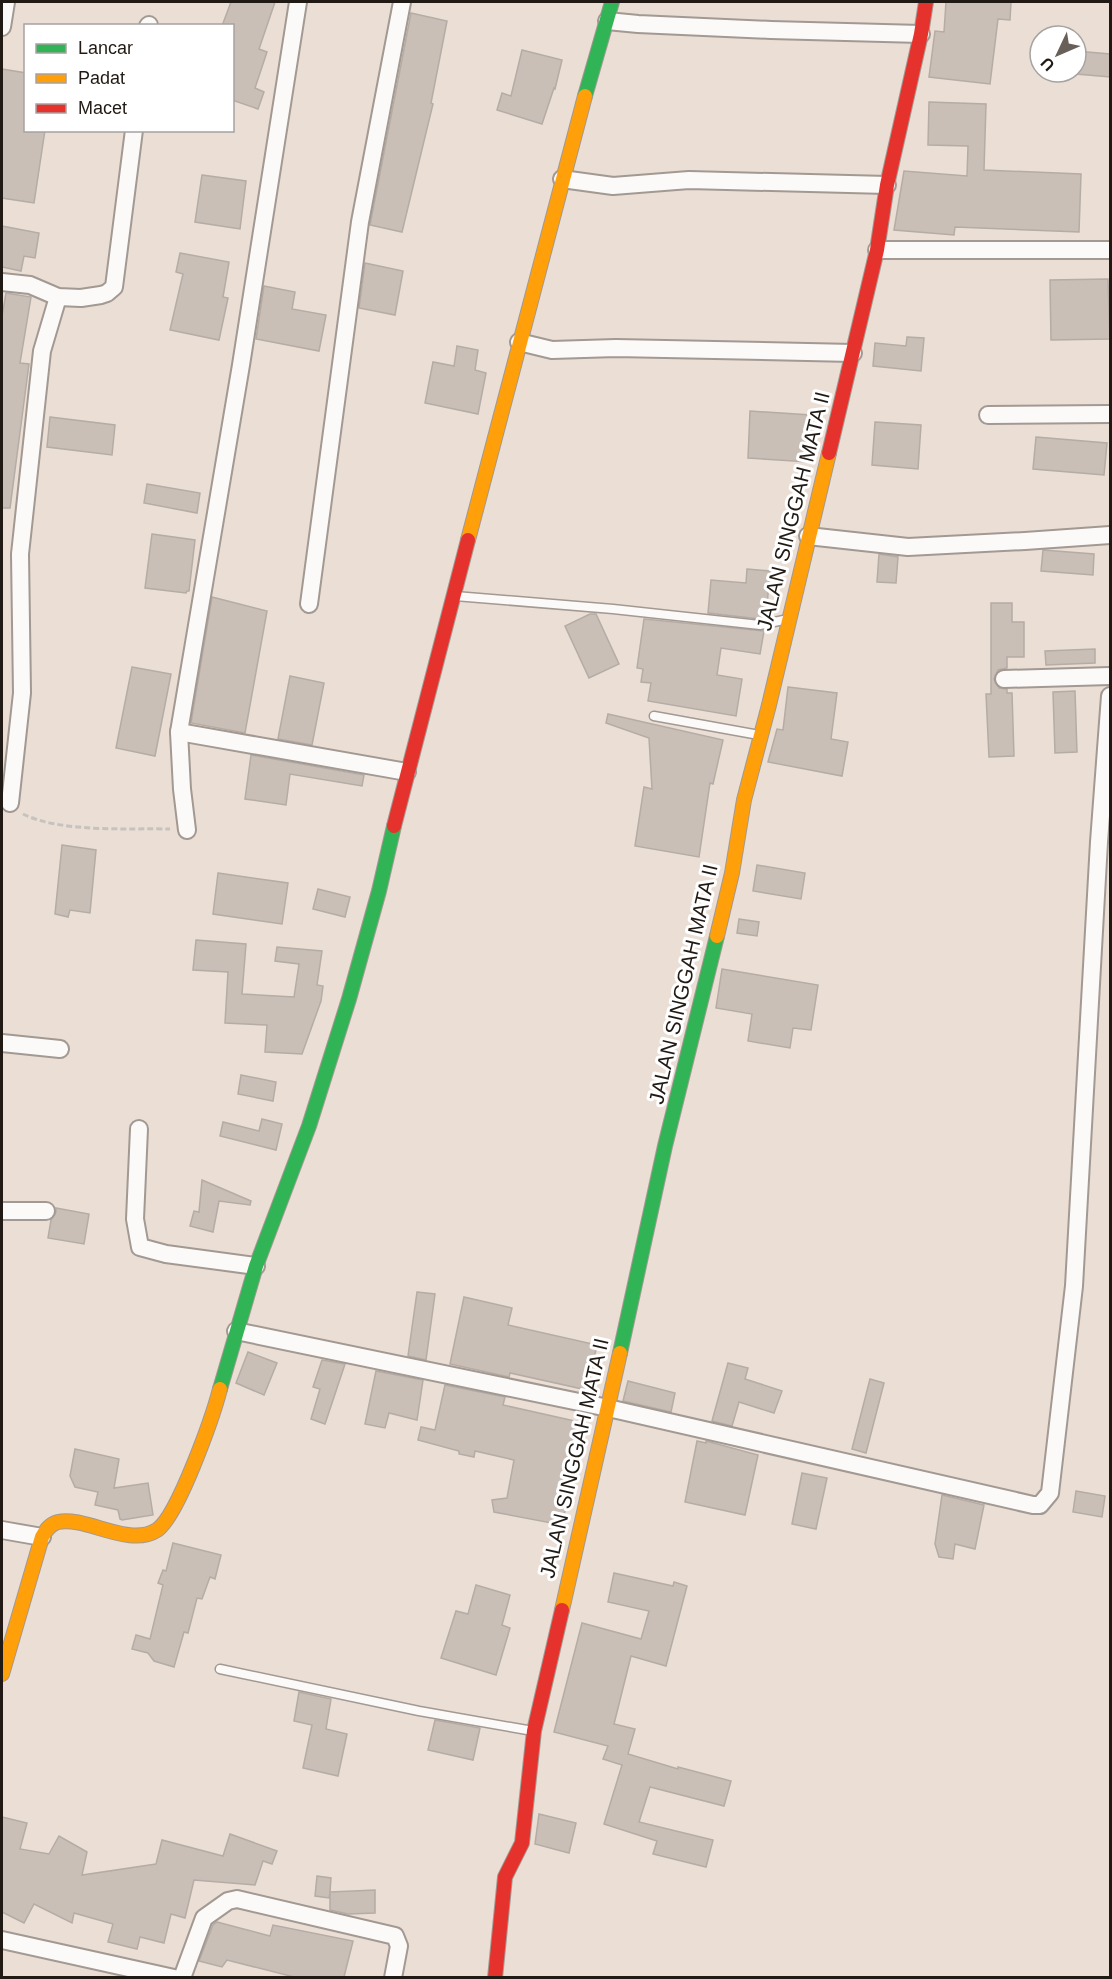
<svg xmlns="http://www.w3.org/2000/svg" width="1112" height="1979" font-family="Arial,sans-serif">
<rect width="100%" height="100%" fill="#eaded5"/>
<g fill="#c9bfb7" stroke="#b5aca5" stroke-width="1.5">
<path d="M231,2h44l-16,47 8,3 -12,36 9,4 -6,17 -26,-9v-74h-10z"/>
<path d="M946,2h65l-1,18 -12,-1 -8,65 -61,-7 6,-46 9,1z"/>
<path d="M411,13l36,8 -16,82 2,1 -31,128 -32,-7z"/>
<path d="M522,50l40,10 -7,29 -1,-1 -12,36 -45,-14 5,-17 9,3z"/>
<path d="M1076,51l34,3v23l-34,-3z"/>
<path d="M2,69l24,4v57h19l-11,73 -32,-5z"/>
<path d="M929,102l57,2 -2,66 97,4 -2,58 -124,-5 -1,8 -60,-5 10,-59 63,5 1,-30 -40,-1z"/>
<path d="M202,175l44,6 -6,48 -45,-7z"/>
<path d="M2,226l37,7 -4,25 -11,-2 -3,15 -19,-4z"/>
<path d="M180,253l49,9 -6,35 5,1 -9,42 -49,-10 13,-56 -7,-2z"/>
<path d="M365,263l38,8 -8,44 -36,-7z"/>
<path d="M1108,279l2,60 -59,1 -1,-60z"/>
<path d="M264,286l31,6 -3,17 34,6 -7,36 -63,-12z"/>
<path d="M6,293l25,4 -11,66 9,1 -19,144h-8v-192z"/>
<path d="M907,337l17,1 -3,33 -48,-5 2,-23 31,3z"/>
<path d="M457,346l21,4 -3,20 11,3 -8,41 -53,-11 8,-41 21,4z"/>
<path d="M750,411l61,4 -2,47 -61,-4z"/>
<path d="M50,417l65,8 -3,30 -65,-8z"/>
<path d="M875,422l46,3 -3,44 -46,-4z"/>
<path d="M1036,437l71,6 -3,32 -71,-6z"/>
<path d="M147,484l53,9 -3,20 -53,-10z"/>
<path d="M152,534l43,6 -6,51h-2l-1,2 -41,-5z"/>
<path d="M1043,550l51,4 -1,21 -52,-4z"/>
<path d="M879,554l19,3 -2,26 -19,-1z"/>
<path d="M747,569l23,2 -4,46 -6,2 -52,-6 3,-33 35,3z"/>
<path d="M212,597l55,14 -22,122 -54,-10z"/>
<path d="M991,603h21v19h12v35h-17v11l-9,2 -4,9 5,9 8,1v4h5l2,63 -25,1 -3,-63h5z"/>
<path d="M590,614h6l23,50 -30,14 -24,-52z"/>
<path d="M644,619l120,12 -4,23 -39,-6 -4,27 25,4 -6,37 -88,-15 3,-18 -10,-1 2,-13 -6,-1z"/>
<path d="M1095,649v14l-49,2 -1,-14z"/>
<path d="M132,667l39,7 -16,82 -39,-8z"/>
<path d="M290,676l34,7 -12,62 -34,-6z"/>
<path d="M788,687l49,6 -6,46 17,3 -6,34 -74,-14 9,-33 6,1z"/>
<path d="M1075,691l2,61 -22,1 -2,-61z"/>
<path d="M608,714l115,26 -10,44 -3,-1 -11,74 -64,-11 9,-59 8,2 -3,-51 -43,-15z"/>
<path d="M251,755l113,20 -2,11 -72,-12 -4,31 -41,-6z"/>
<path d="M62,845l34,5 -6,63 -20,-3 -2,7 -13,-3z"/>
<path d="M757,865l48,8 -4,26 -48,-8z"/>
<path d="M218,873l70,10 -6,41 -69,-10z"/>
<path d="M318,889l32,8 -5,20 -32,-8z"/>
<path d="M739,919l20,3 -2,14 -20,-3z"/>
<path d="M196,940l50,4 -4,50 52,3 5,-33 -24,-3 2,-14 45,4 -5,34 6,1 -2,15 -19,53 -37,-2 2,-27 -42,-2 3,-51 -35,-2z"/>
<path d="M722,969l96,16 -7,45 -18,-2 -3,20 -42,-7 4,-27 -36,-6z"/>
<path d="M241,1075l35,7 -3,19 -35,-7z"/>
<path d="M262,1119l20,5 -6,26 -56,-14 3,-14 36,9z"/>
<path d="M202,1180l49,21 -1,4 -31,-4 -6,31 -23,-6 4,-15 5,1z"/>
<path d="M56,1208l33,6 -5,30 -36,-6 3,-18 5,-8z"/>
<path d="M417,1292l18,2 -9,66 -18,-4z"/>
<path d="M464,1297l48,11 -4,17 89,20 -10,45 -77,-17 -1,4 -59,-13z"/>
<path d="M248,1352l29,11 -13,32 -28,-12z"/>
<path d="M322,1360l23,4 -20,60 -14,-5 9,-30 -7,-2z"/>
<path d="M728,1363l20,5 -3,11 37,12 -8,22 -35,-11 -7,24 -20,-5z"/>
<path d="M376,1371l47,9 -6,40 -28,-7 -4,15 -20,-4z"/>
<path d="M870,1379l14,4 -18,70 -14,-4z"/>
<path d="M628,1381l47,12 -4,19 -48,-11z"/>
<path d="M445,1385l60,12 -2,8 81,18 -22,102 -68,-13 -2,-12 15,-2 7,-38 -39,-9 -1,6 -15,-3v-3l-41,-11 3,-13 14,3z"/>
<path d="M697,1441l9,2v-2l52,14 -13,60 -60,-13z"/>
<path d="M75,1449l44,10 -5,29 34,-5 5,32 -31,5 -2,-1 -2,-9 -23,-5 3,-13 -23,-5 -5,-11z"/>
<path d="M802,1473l25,5 -11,51 -24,-5z"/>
<path d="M1076,1491l29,5 -3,21 -29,-5z"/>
<path d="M942,1495l42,10 -9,44 -20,-5 -2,15 -14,-2 -4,-13z"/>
<path d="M173,1543l48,12 -6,24 -5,-2 -8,22 -5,-1 -9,35 -4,-1 -10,35 -20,-6 -6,-8 -16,-4 4,-14 14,4 13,-54 -5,-2 5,-13 3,1z"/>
<path d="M614,1573l59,13 1,-4 13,4 -21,80 -35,-10 -17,68 21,5 -7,25 50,15v-2l53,14 -7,25 -74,-19 -11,35 74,18 -7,27 -53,-13 4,-13 -53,-17 18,-59 -19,-6 5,-13 -54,-14 28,-109 59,16 8,-28 -41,-9z"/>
<path d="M476,1585l34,10 -8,30 8,3 -14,47 -55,-17 15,-47 12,3z"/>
<path d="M299,1692l32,7 -5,30 21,5 -9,42 -35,-8 9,-43 -18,-4z"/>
<path d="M435,1720l45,8 -7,32 -45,-10z"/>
<path d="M539,1814l37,9 -7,30 -34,-9z"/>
<path d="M2,1817l25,6 -7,26 29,5 10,-18 28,16 -5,23 74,-11 6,-24 61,16 7,-22 47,17 -5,13 -9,-3 -8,24 -61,-5 -9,38 -14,-4 -7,29 -24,-6 -3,12 -29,-7 5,-18 -39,-11 -2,10 -38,-19 -10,19 -22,-11z"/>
<path d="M317,1876l14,2 -1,14 45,-2v23l-27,1 -18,-4v-17l-1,5 -14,-2z"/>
<path d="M217,1922l53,14 3,-11 80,16 -9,36h-50l-67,-17 -5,7 -23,-6 14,-36z"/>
</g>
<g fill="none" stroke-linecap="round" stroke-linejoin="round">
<g stroke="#a29992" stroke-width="11">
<g id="lane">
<path d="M455,596l158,13 147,16 28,-6"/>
<path d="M654,716l105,19"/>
<path d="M220,1669l199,42 114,20"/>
</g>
</g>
<g stroke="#a29992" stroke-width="20">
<g id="street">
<path d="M607,21l31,3 133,6 150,4"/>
<path d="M148,26l1,-1"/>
<path d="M2,27l4,-25"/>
<path d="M562,179l51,7 76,-6 198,5"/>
<path d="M877,250h233"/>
<path d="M2,282l28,3 28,12 23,1 20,-3 6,-2 7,-6 20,-157"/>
<path d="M519,342l33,8 64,-2 237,5"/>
<path d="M988,415l122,-1"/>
<path d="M808,536l100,11 117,-6 85,-6"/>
<path d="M309,604l51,-382 42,-220"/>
<path d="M1004,679l106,-3"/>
<path d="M179,732l228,40"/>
<path d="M10,803l12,-110 -2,-139 22,-203 16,-54"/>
<path d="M187,830l-5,-41 -3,-57 62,-367 57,-363"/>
<path d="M2,1043l58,6"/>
<path d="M139,1129l-4,90 5,28 26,7 90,12"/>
<path d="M2,1211h44"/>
<path d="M236,1331l372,77 425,97h7l10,-12 24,-207 25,-444 11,-146"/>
<path d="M2,1530l40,7"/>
<path d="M2,1940l172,38"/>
<path d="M182,1978l22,-60 24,-17 9,-2 158,37 4,10 -6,32"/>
</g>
</g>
<g stroke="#a29992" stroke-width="16">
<g id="fast">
<path d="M585,96l27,-94"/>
<path d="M620,1353l45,-207 52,-210"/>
<path d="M220,1389l36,-123 53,-140 40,-127 30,-108 15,-65"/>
</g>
</g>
<g stroke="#a29992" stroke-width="16">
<g id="slow">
<path d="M468,540l117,-444"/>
<path d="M717,936l15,-63 12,-73 25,-95 60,-252"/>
<path d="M562,1610l58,-257"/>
<path d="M2,1674l40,-137c4,-7 8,-13 16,-15 28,-6 71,26 99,8 21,-14 56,-114 63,-141"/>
</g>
</g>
<g stroke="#a29992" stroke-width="16">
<g id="jam">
<path d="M829,453l48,-203 10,-65 34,-151 5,-32"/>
<path d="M394,826l74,-286"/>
<path d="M495,1978l10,-101 17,-34 12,-112 28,-121"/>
</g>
</g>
<path stroke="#c6c3bf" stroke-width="3" stroke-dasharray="6 3" stroke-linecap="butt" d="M23,814c39,19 104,14 147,15"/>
<use href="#lane" stroke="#fcfaf9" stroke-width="8"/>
<use href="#street" stroke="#fcfaf9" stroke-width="16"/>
<use href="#fast" stroke="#30b455" stroke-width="14"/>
<use href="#slow" stroke="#ff9f0a" stroke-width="14"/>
<use href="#jam" stroke="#e5322d" stroke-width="14"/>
</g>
<g text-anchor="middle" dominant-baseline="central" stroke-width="6" stroke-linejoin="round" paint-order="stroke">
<g font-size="21" fill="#211a14" stroke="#fff">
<text transform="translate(793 511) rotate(-76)">JALAN SINGGAH MATA II</text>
<text transform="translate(683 984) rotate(-77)">JALAN SINGGAH MATA II</text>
<text transform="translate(574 1458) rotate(-77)">JALAN SINGGAH MATA II</text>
</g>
</g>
<rect width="1112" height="1979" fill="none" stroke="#211a14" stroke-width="6"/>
<rect x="24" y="24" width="210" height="108" fill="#ffffff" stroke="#a6a3a1" stroke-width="1.5"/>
<rect x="36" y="44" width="30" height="9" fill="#30b455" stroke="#a6a3a1" stroke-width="1.5"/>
<text x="78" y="54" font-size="18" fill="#211a14">Lancar</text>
<rect x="36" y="74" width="30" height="9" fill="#ff9f0a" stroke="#a6a3a1" stroke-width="1.5"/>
<text x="78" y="84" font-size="18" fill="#211a14">Padat</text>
<rect x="36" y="104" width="30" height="9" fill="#e5322d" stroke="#a6a3a1" stroke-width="1.5"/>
<text x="78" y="114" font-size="18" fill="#211a14">Macet</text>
<g transform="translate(1058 54) rotate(226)"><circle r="28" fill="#ffffff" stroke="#a6a3a1" stroke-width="1.5"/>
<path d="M0-4.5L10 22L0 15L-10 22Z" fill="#675f58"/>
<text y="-9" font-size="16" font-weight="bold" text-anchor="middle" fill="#211a14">U</text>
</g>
</svg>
